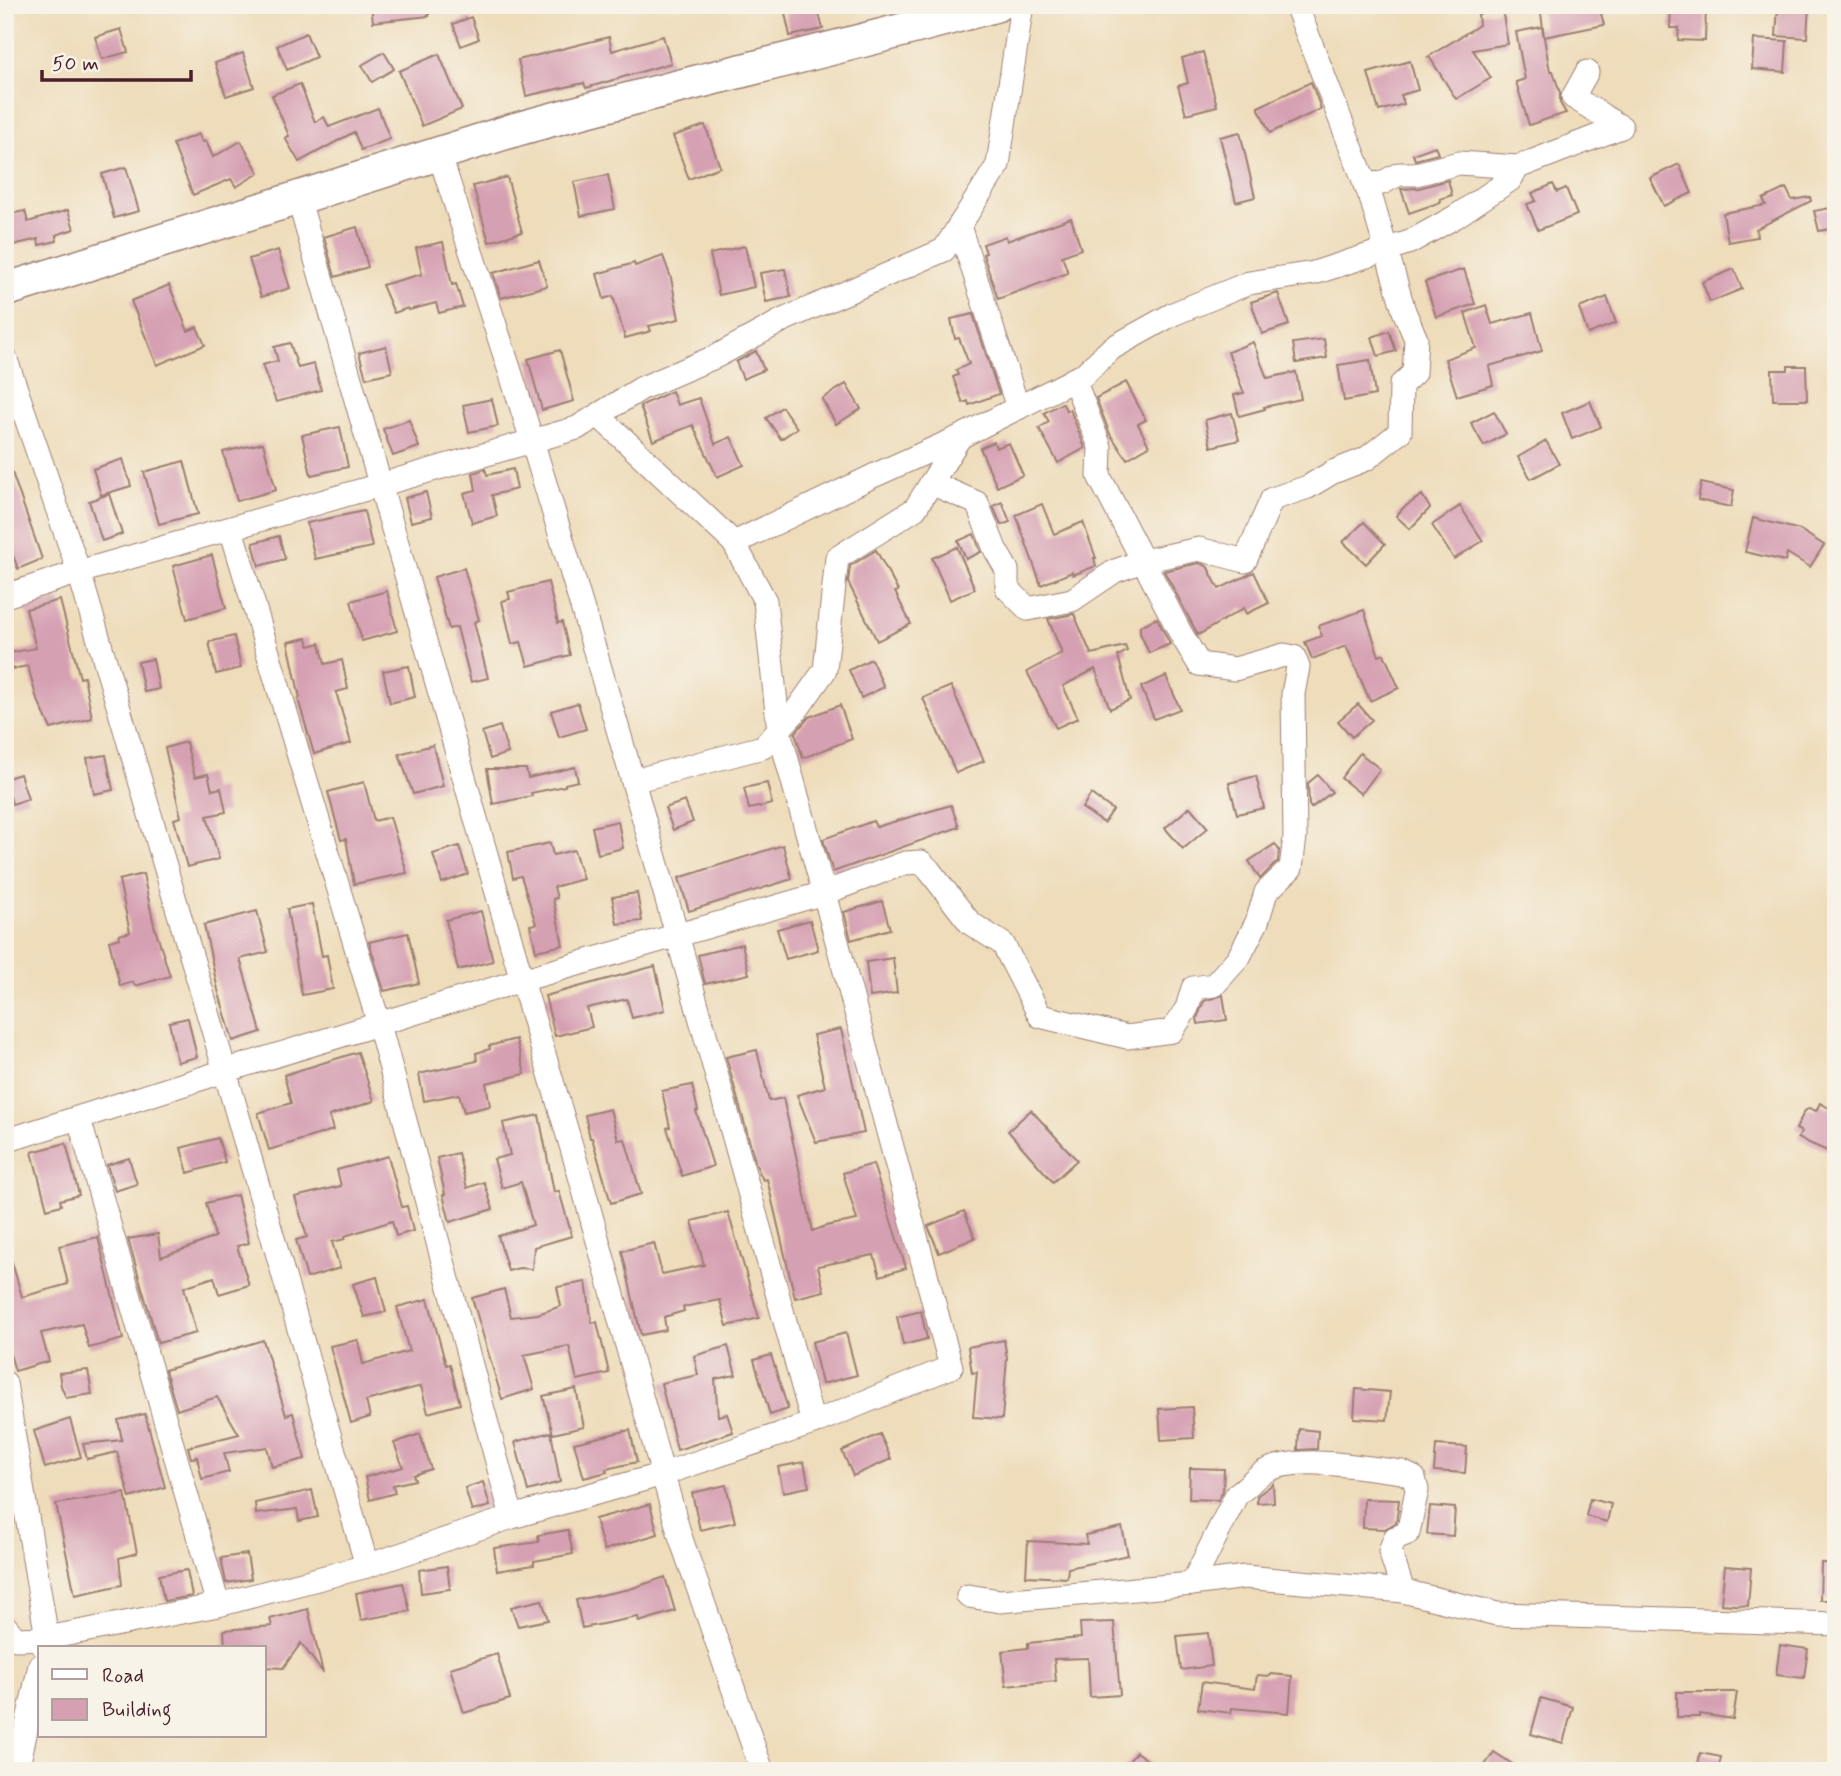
<svg xmlns="http://www.w3.org/2000/svg" width="1841" height="1776" font-family="Mynerve,sans-serif">
<rect width="100%" height="100%" fill="#f7f3e8"/>
<filter id="ink" filterUnits="userSpaceOnUse"><feTurbulence type="fractalNoise" baseFrequency=".0143" numOctaves="2"/><feDisplacementMap in="SourceGraphic" scale="14" xChannelSelector="R" yChannelSelector="G"/><feConvolveMatrix kernelMatrix="1 2 1 2 8 2 1 2 1" color-interpolation-filters="sRGB"/></filter>
<filter id="wash" filterUnits="userSpaceOnUse"><feTurbulence type="fractalNoise" baseFrequency=".00686" numOctaves="4" result="noise"/><feDisplacementMap in="SourceGraphic" scale="28" xChannelSelector="R" yChannelSelector="G"/><feGaussianBlur stdDeviation="1.57" result="paint"/><feColorMatrix in="noise" values="0 0 0 0 0 0 0 0 0 0 0 0 0 0 0 0 0 1.4 0 .05"/><feComposite in="paint" operator="in"/></filter>
<g filter="url(#wash)">
<rect width="100%" height="100%" fill="#eedcba"/>
<g id="blocks">
<g fill="#d6a0b3">
<path d="M371,5h58v11l-56,6z"/>
<path d="M1540,5h59l5,20 -60,12z"/>
<path d="M1671,5h35l-1,36 -27,-1 1,-12h-9z"/>
<path d="M1778,5h31l-2,33 -31,-2z"/>
<path d="M817,6l6,23 -33,7 -5,-23z"/>
<path d="M1502,9l6,35 -35,6 18,28 -35,21 -26,-41 -2,-1 51,-32 -1,-11z"/>
<path d="M471,17l8,22 -18,7 -8,-22z"/>
<path d="M1542,27l8,44h3l7,22v10l6,10 -37,12 -13,-43 9,-3 -9,-47z"/>
<path d="M121,29l7,23 -26,7 -7,-22z"/>
<path d="M306,33l10,24 -29,13 -10,-24z"/>
<path d="M663,36l8,27 -85,25 -2,-5 -58,13 -8,-36 91,-23 3,14z"/>
<path d="M1754,39l33,2 -2,31 -33,-3z"/>
<path d="M384,52l10,17 -22,13 -10,-17z"/>
<path d="M1203,52l14,54 -31,8 -8,-28 10,-3 -6,-25z"/>
<path d="M243,53l11,34 -28,9 -11,-33z"/>
<path d="M439,54l23,55 -40,17 -23,-55z"/>
<path d="M1410,61l8,29 -17,5 3,9 -25,7 -11,-38z"/>
<path d="M1311,82l10,27 -51,24 -12,-26z"/>
<path d="M300,84l15,38 9,-5 5,10 49,-19 12,31 -29,11 -7,-18 -55,30 -14,-24 4,-2 -17,-41z"/>
<path d="M705,125l15,42 -31,12 -16,-43z"/>
<path d="M1240,132l15,65 -19,5 -16,-65z"/>
<path d="M199,134l3,8 4,-1 7,16 28,-16 18,32 -23,14 -5,-8 -38,16 -20,-51z"/>
<path d="M1435,146l3,8 -23,6 -2,-6z"/>
<path d="M1679,164l13,29 -28,13 -14,-28z"/>
<path d="M126,167l13,44 -25,7 -12,-44z"/>
<path d="M608,175l7,34 -34,7 -7,-34z"/>
<path d="M507,177l15,55 -33,10 -16,-56z"/>
<path d="M1448,180l4,15 -12,4 1,3 -32,11 -8,-24 18,-1z"/>
<path d="M1553,184l4,8 9,-4 11,27 -39,15 -11,-26 9,-3 -4,-8z"/>
<path d="M1786,188l6,12 18,-3 1,4 -55,28 1,8 -29,5 -5,-29 43,-8 -3,-6z"/>
<path d="M1836,207v21l-17,3 -5,-20z"/>
<path d="M68,210l6,19 -18,6 1,6 -18,4 -1,-6 -33,8v-32l20,-4 3,11z"/>
<path d="M1071,218l10,31 -19,7 6,17 -70,26 -15,-45 3,-1 -3,-9 23,-8 1,5z"/>
<path d="M357,227l11,40 -33,10 -11,-40z"/>
<path d="M443,242l9,43 4,-1 7,23 -24,6 -3,-10 -27,7 -1,-2 -14,5 -12,-28 40,-11 -6,-26z"/>
<path d="M745,246l9,41 -35,8 -9,-41z"/>
<path d="M278,250l12,38 -29,9 -12,-38z"/>
<path d="M663,256l8,22 8,41 -30,7 2,5 -26,7 -12,-42 -9,3 -7,-25 37,-11 1,3z"/>
<path d="M539,260l8,26 -46,12 -8,-25z"/>
<path d="M785,269l6,28 -25,5 -6,-29z"/>
<path d="M1464,269l11,35 -39,13 -11,-35z"/>
<path d="M1734,269l8,20 -32,13 -8,-20z"/>
<path d="M169,285l19,46 9,-4 8,18 -48,20 -26,-64z"/>
<path d="M1278,293l11,32 -27,9 -11,-32z"/>
<path d="M1607,297l9,26 -28,11 -9,-26z"/>
<path d="M1486,305l6,19 40,-11 10,38 -53,15 4,19 -36,11 -12,-37 31,-11 -11,-35z"/>
<path d="M973,314l26,80 -30,11 -1,-4 -5,2 -10,-26 5,-2 -2,-5 13,-6 -10,-26 -4,1 -4,-20z"/>
<path d="M1389,331l7,20 -18,5 -6,-19z"/>
<path d="M1324,339l3,19 -31,5 -3,-20z"/>
<path d="M1253,342l14,36 29,-6 5,27 -37,8 1,2 -26,7 -5,-21 10,-2 -16,-41z"/>
<path d="M290,343l8,25 16,-4 7,26 -45,12 -14,-37 16,-4 -4,-14z"/>
<path d="M386,346l6,26 -26,6 -7,-25z"/>
<path d="M560,350l14,51 -32,9 -14,-51z"/>
<path d="M756,351l8,19 -21,9 -7,-17z"/>
<path d="M1370,360l5,35 -31,6 -6,-36z"/>
<path d="M1788,366h18l1,34h-34l-1,-30h16z"/>
<path d="M1126,382l20,38 -8,4 11,22 -22,13 -17,-25 -14,-36z"/>
<path d="M846,384l15,25 -25,15 -14,-25z"/>
<path d="M672,391l5,14 22,-7 16,46 16,-7 13,28 -27,12 -24,-52 -40,16 -13,-35z"/>
<path d="M492,399l6,27 -29,6 -6,-27z"/>
<path d="M1590,401l11,26 -29,12 -10,-26z"/>
<path d="M1062,403l5,8 3,-2 15,39 -27,15 -19,-35 10,-6 -5,-9z"/>
<path d="M782,407l15,21 -16,11 -15,-21z"/>
<path d="M1494,411l12,23 -22,12 -13,-23z"/>
<path d="M1232,413l7,27 -28,7 -6,-27z"/>
<path d="M409,420l10,27 -26,9 -10,-27z"/>
<path d="M340,427l8,40 -37,8 -9,-40z"/>
<path d="M1546,441l13,23 -28,15 -13,-22z"/>
<path d="M994,442l2,6 13,-5 14,32 -26,12 -17,-39z"/>
<path d="M263,443l13,47 -39,11 -14,-49z"/>
<path d="M123,459l8,27 -30,9 -8,-26z"/>
<path d="M5,461h3l34,98 -24,10 -13,-36z"/>
<path d="M184,461l14,53 -39,10 -15,-52z"/>
<path d="M485,469l2,6 26,-6 4,20 -25,6 5,21 -25,7 -8,-30 12,-3 -3,-17z"/>
<path d="M1701,483l33,7 -3,17 -33,-7z"/>
<path d="M426,492l6,25 -21,5 -6,-24z"/>
<path d="M109,494l13,40 -20,7 -13,-40z"/>
<path d="M1422,495l8,13 -20,21 -14,-13 7,-8z"/>
<path d="M1002,502l8,20 -9,3 -8,-19z"/>
<path d="M1042,504l12,30 29,-12 13,36h-2l2,8 -23,9 -1,-3 -31,13 -25,-70z"/>
<path d="M1460,506l23,35 -29,18 -22,-34z"/>
<path d="M364,511l8,36 -57,12 -8,-36z"/>
<path d="M1753,518l47,12 24,15 -14,22 -23,-14 -2,8 -40,-9z"/>
<path d="M1364,522l21,22 -19,20 -23,-22z"/>
<path d="M974,534l7,18 -15,7 -8,-18z"/>
<path d="M279,536l6,23 -26,7 -6,-23z"/>
<path d="M957,547l18,42 -25,11 -18,-42z"/>
<path d="M876,550l22,41 -3,1 16,32 -34,17 -29,-59 2,-16z"/>
<path d="M212,555l14,53 -39,11 -14,-53z"/>
<path d="M1199,563l8,3 12,23 35,-17 15,31 -23,11 -2,-6 -46,27 -34,-64z"/>
<path d="M464,568l15,52 -5,2 14,56 -17,4 -14,-55 -8,2 -15,-52z"/>
<path d="M548,582l10,41 4,-1 8,33 -42,11 -7,-24 -9,2 -10,-43 8,-2 -2,-7z"/>
<path d="M387,591l10,40 -35,10 -11,-40z"/>
<path d="M60,600l20,78 4,-1 8,41 -41,11 -15,-33 -8,-30 -16,3 -3,-16 27,-5 -10,-39z"/>
<path d="M1364,610l15,46 5,-2 15,34 -29,13 -24,-55 -34,13 -7,-17 17,-6 -4,-10z"/>
<path d="M1074,614l17,40 34,-8 2,5 -9,5 12,44 -20,9 -15,-40 -32,17 15,32 -22,10 -29,-56 35,-19 -14,-34z"/>
<path d="M1157,618l13,26 -21,9 -9,-20v-7z"/>
<path d="M234,636l7,32 -25,6 -7,-32z"/>
<path d="M307,638l2,8 11,-3 5,21 17,-4 6,29 -12,3 15,51 -37,11 -16,-55 2,-1 -12,-56z"/>
<path d="M153,659l6,30 -15,3 -6,-30z"/>
<path d="M871,659l13,28 -23,11 -12,-28z"/>
<path d="M409,666l6,31 -25,6 -7,-32z"/>
<path d="M1166,676l14,33 -26,10 -13,-32z"/>
<path d="M951,686l33,75 -28,12 -33,-75z"/>
<path d="M578,703l8,26 -27,8 -8,-26z"/>
<path d="M1358,704l14,16 -20,17 -14,-16z"/>
<path d="M840,705l12,34 -49,19 -8,-25 14,-16z"/>
<path d="M500,726l8,27 -18,6 -8,-27z"/>
<path d="M186,742l9,35 13,-3 4,16 9,-2 5,24 -19,4 12,43 -32,8 -13,-48 7,-2 -16,-69z"/>
<path d="M433,745l10,41 -30,8 -14,-40z"/>
<path d="M1360,753l20,16 -19,25 -20,-16z"/>
<path d="M106,755l7,35 -19,4 -7,-36z"/>
<path d="M575,767l3,14 -13,3v2l-34,7 1,3 -39,8 -6,-35h39l2,9z"/>
<path d="M20,774l8,25 -16,5 -7,-25z"/>
<path d="M1318,775l14,17 -21,16 -2,-3 -1,-22z"/>
<path d="M1256,776l8,32 -27,6 -8,-31z"/>
<path d="M364,782l10,39 16,-4 17,56 -53,11 -8,-45 -5,1 -13,-48z"/>
<path d="M767,783l5,21 -23,5 -5,-21z"/>
<path d="M1091,794l22,16 -9,13 -22,-15z"/>
<path d="M685,801l8,21 -20,8 -8,-22z"/>
<path d="M951,805l8,22 -126,45 -10,-33 50,-18 3,6z"/>
<path d="M1190,807l18,21 -25,21 -18,-21z"/>
<path d="M618,821l5,27 -25,6 -6,-27z"/>
<path d="M550,843l3,12 21,-5 9,29 -29,8 3,11 -4,1 10,46 -27,6 -6,-26 6,-1 -15,-48 -8,2 -5,-26z"/>
<path d="M1275,844l4,6 -1,11 -18,18 -11,-18z"/>
<path d="M783,845l9,34 -103,32 -10,-33z"/>
<path d="M459,846l9,28 -26,9 -9,-29z"/>
<path d="M143,874l11,51 16,51 -35,10 -2,-4 -13,4 -11,-45 11,-3 -1,-3 11,-3 -11,-52z"/>
<path d="M637,893l5,28 -25,3 -5,-27z"/>
<path d="M882,901l8,28 -39,11 -7,-28z"/>
<path d="M312,904l10,52 5,-1 6,34 -31,6 -15,-86z"/>
<path d="M257,911l11,41 -28,7 21,73 -28,9 -15,-51 -14,-65z"/>
<path d="M481,911l12,50 -35,9 -12,-50z"/>
<path d="M810,920l8,30 -32,9 -9,-30z"/>
<path d="M408,933l11,50 -35,8 -15,-49z"/>
<path d="M742,944l7,30 -44,10 -7,-29z"/>
<path d="M893,958l4,35 -27,4 -4,-35z"/>
<path d="M655,966l10,44 -33,8 -5,-19 -40,9 5,19 -37,9 -10,-40z"/>
<path d="M1223,995l4,25 -29,4 -1,-6 7,-17z"/>
<path d="M188,1018l9,39 -20,5 -8,-40z"/>
<path d="M841,1029l23,104 -48,9 -19,-47 28,-8 -12,-52z"/>
<path d="M516,1039l9,35 -39,9 4,23 -26,6 -5,-18 -35,7 -5,-27 58,-13 -1,-8 14,-4 -1,-3z"/>
<path d="M757,1050l12,51 14,-3 30,133 13,-5 31,-6 -14,-47 30,-9 33,104 -26,8 -6,-21 -56,11 6,25 -29,7 -28,-119 -4,1 -7,-15 -30,-108z"/>
<path d="M358,1052l16,49 -45,15 4,14 -64,20 -11,-37 33,-10 -7,-28z"/>
<path d="M692,1085l6,26h-2l17,55 -31,10 -15,-48 3,-1 -8,-36z"/>
<path d="M1820,1103l16,9v43l-38,-17 4,-6 -6,-3 8,-17 5,-4 7,3z"/>
<path d="M610,1109l8,31 7,-1 16,55 -30,9 -19,-65h-2l-5,-23z"/>
<path d="M1031,1110l46,50 -24,22 -45,-51z"/>
<path d="M539,1115l15,77 5,-1 13,45 -38,11 -2,22 -13,-1 -11,3 -10,-35 35,-11 -12,-43 -19,6 -8,-29 16,-4 -7,-32z"/>
<path d="M218,1138l7,24 -37,11 -7,-25z"/>
<path d="M66,1143l13,52 -19,5 1,5 -14,4 -15,-57z"/>
<path d="M458,1153l9,35 17,-6 9,27 -43,13 -7,-27 2,-1 -8,-36z"/>
<path d="M388,1156l14,51 5,-1 6,25 -17,5 -4,-15 -47,15v3l-13,3 8,26 -33,10 -11,-38 11,-3 -12,-40 46,-11 -4,-16z"/>
<path d="M129,1158l8,26 -22,7 -8,-26z"/>
<path d="M237,1195l12,48 -12,3 12,39 -30,9 -5,-17 -30,10 12,46 -38,10 -30,-104 30,-5 3,23 27,-9 27,-11 -9,-34z"/>
<path d="M964,1211l11,27 -36,15 -11,-27z"/>
<path d="M728,1212l31,106 -32,8 -7,-26 -37,7 1,4 -20,6 2,13 -25,5 -19,-84 32,-8 8,31 42,-9 -12,-44z"/>
<path d="M98,1237l25,102 -34,9 -7,-24 -41,9 8,28 -34,10 -10,-34v-82h5l12,42 46,-13 -9,-38z"/>
<path d="M377,1277l9,35 -22,5 -11,-33z"/>
<path d="M586,1282l6,41 5,-1 12,51 -32,7 -8,-34 -45,9 10,34 -32,10 -30,-101 32,-9 7,28 27,-3 23,-8 -4,-19z"/>
<path d="M428,1299l18,66 4,-1 10,40 -32,9 -7,-27 -55,15 4,16 -19,6 -21,-77 28,-6 5,24 46,-13 -12,-44z"/>
<path d="M921,1311l6,28 -24,6 -6,-28z"/>
<path d="M846,1333l11,42 -35,9 -10,-42z"/>
<path d="M263,1340l23,75 7,-2 12,46 -33,8 -5,-20 -43,6 5,19 -27,7 -5,-22 -6,1 -3,-11 51,-13 -22,-37 -40,13 -12,-40z"/>
<path d="M1004,1340l3,18 -5,61 -29,-2 4,-45 -5,1 -4,-26z"/>
<path d="M728,1346l8,29 -21,4 3,37 9,-2 6,18 -56,18 -16,-67 37,-8 -4,-19z"/>
<path d="M771,1355l17,54 -18,6 -16,-55z"/>
<path d="M88,1370l4,24 -26,4 -5,-12 -2,-13z"/>
<path d="M576,1389l8,38 -31,7 -10,-38z"/>
<path d="M1356,1389l34,3 -3,28 -33,-2z"/>
<path d="M1192,1407l2,31 -33,2 -2,-31z"/>
<path d="M145,1414l20,73 -35,11 -13,-46 -30,7 -4,-15 39,-4 -4,-20z"/>
<path d="M70,1419l11,38 -36,11 -11,-37z"/>
<path d="M1299,1429l19,2 -1,18 -19,1z"/>
<path d="M630,1430l7,32 -31,7 1,3 -23,6 -10,-35z"/>
<path d="M551,1432l9,50 -32,9 -13,-49z"/>
<path d="M420,1434l11,35 -18,6 2,5 -22,5 2,8 -25,7 -5,-23 38,-10 -9,-24z"/>
<path d="M880,1434l11,25 -38,17 -11,-25z"/>
<path d="M1436,1445l31,2 -2,26 -31,-2z"/>
<path d="M804,1462l5,25 -26,5 -5,-25z"/>
<path d="M1190,1468l34,1 -1,22 -5,9 -29,-1z"/>
<path d="M483,1482l7,24 -18,5 -7,-23z"/>
<path d="M1273,1484l1,18 -17,1v-7z"/>
<path d="M726,1485l9,37 -35,8 -8,-37z"/>
<path d="M312,1490l6,27 -19,4 -2,-12 -41,5 -1,-11z"/>
<path d="M125,1493l12,60 -18,5 3,27 -47,10 -19,-91z"/>
<path d="M1364,1499l35,1 -3,23 -11,6 -22,-1z"/>
<path d="M1590,1499l21,5 -4,18 -21,-6z"/>
<path d="M650,1504l8,30 -54,16 -9,-31z"/>
<path d="M1430,1506l25,2 -2,28 -26,-2z"/>
<path d="M1122,1527l6,28 -60,13 -1,10 -41,-2 2,-35 59,3 -2,-9z"/>
<path d="M568,1530l5,24 -39,7v4l-37,6 -3,-23 45,-6 -1,-7z"/>
<path d="M247,1554l4,25 -25,4 -5,-25z"/>
<path d="M1821,1563h15v37h-16z"/>
<path d="M447,1566l3,23 -29,4 -2,-23z"/>
<path d="M1725,1566l26,2 -3,38 -27,-2z"/>
<path d="M187,1570l5,26 -28,5 -5,-26z"/>
<path d="M665,1577l10,34 -36,11 -1,-5 -56,11 -6,-28 54,-11z"/>
<path d="M403,1583l7,28 -49,9 -5,-27z"/>
<path d="M542,1600l6,20 -30,6 -7,-19z"/>
<path d="M308,1609l15,64 -22,-30 -18,25 -19,-1v-19h-39l-1,-18 48,-4 -2,-7z"/>
<path d="M1114,1622l6,73 -30,2 -2,-39 -34,1 2,22 -50,5 -4,-35 26,-3v-5l53,-5 -1,-15z"/>
<path d="M1208,1633l4,33 -31,4 -4,-34z"/>
<path d="M1780,1645l28,4 -4,29 -28,-3z"/>
<path d="M497,1654l13,45 -46,14 -14,-45z"/>
<path d="M1271,1674l21,2 -3,37 -57,-5 -1,5 -33,-4 4,-27 53,7 2,-14 13,1z"/>
<path d="M1677,1692h60l-4,27 -34,-5v3h-22z"/>
<path d="M1541,1698l32,9 -10,36 -32,-9z"/>
<path d="M1136,1752l27,19h-41z"/>
<path d="M1494,1752l29,19h-42z"/>
<path d="M1700,1753l21,4 -3,14h-21z"/>
</g>
</g>
</g>
<g filter="url(#ink)">
<use href="#blocks" fill-opacity="0" stroke="#9c7e72" stroke-width="2"/>
<g fill="none" stroke-linecap="round" stroke-linejoin="round">
<g stroke="#9c7e72" stroke-width="25">
<g id="street">
<path d="M1587,72l-14,25 48,30"/>
<path d="M439,153c31,97 64,194 94,291 99,325 190,652 280,979"/>
<path d="M1365,185l17,-2 17,-9h17l43,-11 59,4 103,-40"/>
<path d="M959,226l59,182"/>
<path d="M5,357l74,215 146,499 297,-91 56,189 102,367 82,235"/>
<path d="M598,415l136,128 31,58 14,130 45,162 81,-30 16,-1 8,8 41,53 33,21 37,72 87,21 45,-6 15,-23 6,-20 21,-3 25,-28 18,-35 9,-30 25,-24 4,-31 -2,-143 5,-27 -4,-10 -10,-2 -49,14 -36,-5 -18,-30 -82,-158 1,-29 -26,-68"/>
<path d="M931,483l46,20 18,46 12,21v18l21,21 44,-9 43,-29 28,-10 56,-12 46,12 27,-62 36,-12 25,-15 33,-13 34,-27 1,-47 13,-12 2,-34 -12,-28 -32,-110 -76,-196"/>
<path d="M231,529l148,495 133,493"/>
<path d="M734,543l139,-67 87,-39"/>
<path d="M5,596l74,-24 498,-144 65,-40 75,-32 66,-36 161,-70 54,-85 24,-160"/>
<path d="M633,781l130,-34 33,-36 29,-41 12,-112 78,-49 45,-72 123,-62 29,-27 61,-34 76,-31 65,-10 96,-31 45,-25 55,-37 8,-13"/>
<path d="M79,1119l139,486"/>
<path d="M5,1141l220,-70 142,495"/>
<path d="M5,1383l42,255 -31,1 -11,-13"/>
<path d="M1192,1584l45,-90c11,-7 17,-16 25,-21 33,-20 103,-5 140,-1l12,6 3,12 -9,43 -13,5 -5,13 13,40"/>
<path d="M968,1596l32,5 192,-17 53,-7 158,14 94,23 339,10"/>
<path d="M44,1648l3,-10 171,-33 149,-39 145,-49 151,-43 150,-51 138,-56 -127,-474 -302,87 -224,-783"/>
<path d="M17,1771l23,-106"/>
</g>
</g>
<g stroke="#9c7e72" stroke-width="36">
<path id="secondary" d="M5,290l509,-160c160,-45 322,-80 482,-125"/>
</g>
<use href="#street" stroke="#fff" stroke-width="23"/>
<use href="#secondary" stroke="#fff" stroke-width="33"/>
</g>
</g>
<rect width="1841" height="1776" fill="none" stroke="#f7f3e8" stroke-width="28"/>
<rect x="38" y="1646" width="228" height="91" fill="#f7f3e8" stroke="#b29e9c" stroke-width="2"/>
<rect x="52" y="1669" width="35" height="10" fill="#ffffff" stroke="#b29e9c" stroke-width="2"/>
<text x="102" y="1682" font-size="21" fill="#4a1f2b">Road</text>
<rect x="52" y="1699" width="35" height="21" fill="#d6a0b3" stroke="#b29e9c" stroke-width="2"/>
<text x="102" y="1716" font-size="21" fill="#4a1f2b">Building</text>
<path d="M42 70v10h149v-10" fill="none" stroke="#4a1f2b" stroke-width="3.5"/>
<text x="52" y="70" font-size="21" fill="#4a1f2b" stroke="#f7f3e8" stroke-width="5" paint-order="stroke">50 m</text>
</svg>
